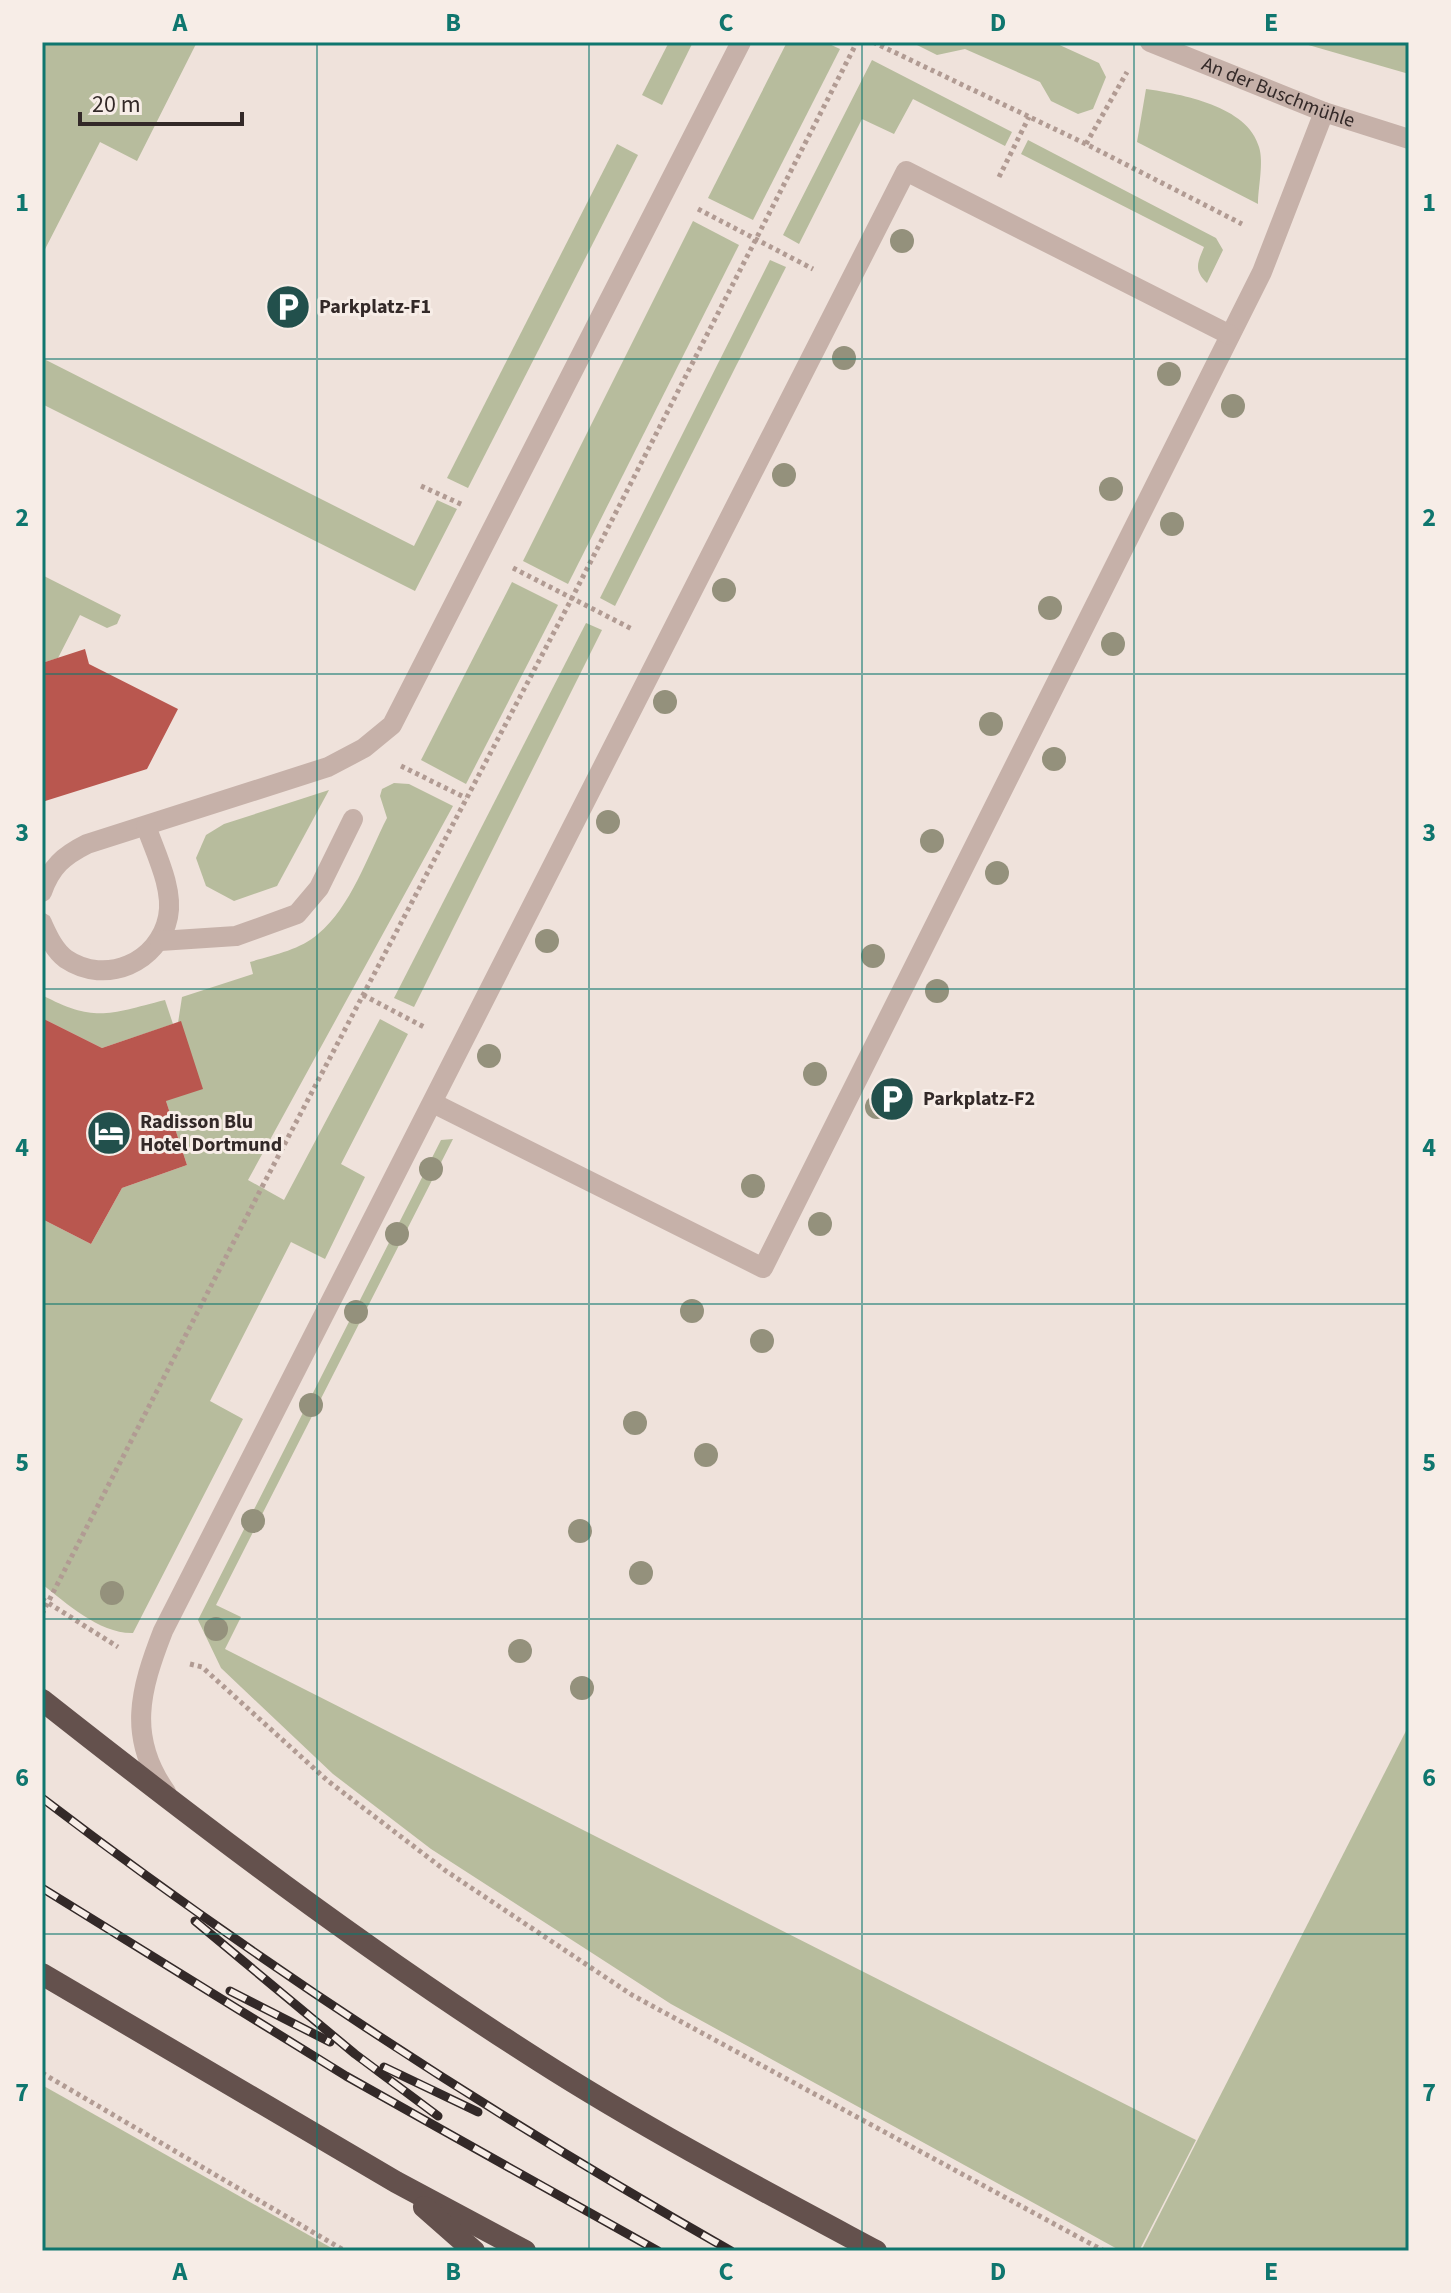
<svg xmlns="http://www.w3.org/2000/svg" width="1451" height="2293" font-family="'Source Sans 3',sans-serif">
<rect width="100%" height="100%" fill="#efe2db"/>
<g fill="#b7bc9d">
<path d="M42,42h155l-60,119 -37,-19 -58,113z"/>
<path d="M669,42h24l-31,63 -20,-10z"/>
<path d="M787,42h38l15,7 -87,171 -45,-22z"/>
<path d="M911,42h142l46,21 7,14 -13,32 -15,5 -27,-13 -11,-19 -75,-33 -28,6z"/>
<path d="M1298,42h111v32z"/>
<path d="M872,60l140,72 -7,14 -92,-47 -19,35 -32,-15 -63,125 -16,-9z"/>
<path d="M1146,89c35,5 102,17 113,58 5,16 -1,40 -1,57l-121,-62z"/>
<path d="M1028,140l188,98 7,12 -16,33c-14,-13 -9,-21 -3,-36l-183,-93z"/>
<path d="M617,144l21,11 -170,333 -21,-10z"/>
<path d="M693,221l46,24 -171,339 -45,-23z"/>
<path d="M770,260l16,7 -171,339 -15,-8z"/>
<path d="M42,358l372,188 23,-46 20,9 -42,82 -373,-187z"/>
<path d="M42,575l79,40 -4,9 -10,4 -27,-13 -22,43 -16,5z"/>
<path d="M512,582l46,23 -92,179 -45,-24z"/>
<path d="M586,623l16,7 -188,377 -20,-9z"/>
<path d="M394,783l15,1 44,22 -205,374 36,20 96,-181 28,15 -67,130 24,13 -40,82 -34,-17 -81,159 33,18 -110,214c-33,1 -67,-30 -91,-49v-365l49,25 31,-56 65,-23 -21,-64 16,-104 71,-23 -3,-12c23,-7 50,-12 68,-28 33,-27 50,-79 69,-116l-7,-22 2,-7z"/>
<path d="M329,790l-52,96 -43,15 -28,-15 -10,-28 10,-23 18,-11z"/>
<path d="M42,995c53,28 67,19 123,5l8,24 -71,24 -60,-30z"/>
<path d="M453,1139l-237,466 25,12 -16,32 971,491 -57,111h-18l-450,-247 -240,-155 -98,-75 -112,-106 -23,-48 243,-480z"/>
<path d="M1409,1725v526h-268z"/>
<path d="M42,2085l295,166h-295z"/>
</g>
<g fill="#b9574f">
<path d="M85,649l4,15 89,45 -31,60 -105,33v-139z"/>
<path d="M42,1018l60,30 79,-27 22,68 -37,12 21,64 -65,23 -31,56 -49,-25z"/>
</g>
<g fill="none" stroke-linecap="round" stroke-linejoin="round">
<g stroke="#b19b93" stroke-width="5" stroke-dasharray="4 4" stroke-linecap="butt">
<path d="M873,42l213,102 156,80"/>
<path d="M1086,144l41,-72"/>
<path d="M999,177l30,-60"/>
<path d="M698,209l115,60"/>
<path d="M421,486l42,19"/>
<path d="M513,568l119,61"/>
<path d="M401,766l65,32"/>
<path d="M363,995l63,33"/>
<path d="M262,1187l310,-589 285,-556"/>
<path d="M42,1599l76,48"/>
<path d="M190,1664l12,3 126,114 118,90 186,124 472,256"/>
<path d="M42,2073l303,178"/>
</g>
<g stroke="#c6b1a9" stroke-width="20">
<path d="M42,892c9,-25 21,-36 45,-48l241,-77 36,-19 28,-23 349,-683"/>
<path d="M42,923c6,13 12,27 24,36 40,27 93,3 102,-42 6,-28 -13,-65 -22,-91"/>
<path d="M160,941l76,-5 61,-22 22,-26 34,-69"/>
<path d="M433,1103l330,165 499,-996 62,-160"/>
<path d="M166,1792c-39,-55 -26,-102 -3,-161l743,-1460 324,164"/>
</g>
<path stroke="#c6b1a9" stroke-width="20" id="s1" d="M1150,42l174,70 85,27"/>
<g stroke="#64514d" stroke-width="22">
<path d="M42,1700c161,127 323,250 496,360 108,69 224,130 338,191"/>
<path d="M42,1974l354,208 129,69"/>
<path d="M424,2207l50,44"/>
</g>
<g stroke="#332928" stroke-width="9">
<g id="rail">
<path d="M42,1798c219,167 450,317 689,453"/>
<path d="M42,1888l304,188 312,175"/>
<path d="M195,1921l160,133 83,62"/>
<path d="M230,1991l100,51"/>
<path d="M384,2067l94,45"/>
</g>
</g>
<use href="#rail" stroke="#f7ede7" stroke-width="6" stroke-dasharray="18" stroke-linecap="butt"/>
<path stroke="#b19b93" stroke-width="5" stroke-dasharray="4 4" stroke-linecap="butt" d="M42,1614l220,-427"/>
</g>
<g fill="#94917c">
<circle cx="902" cy="241" r="12"/>
<circle cx="844" cy="358" r="12"/>
<circle cx="1169" cy="374" r="12"/>
<circle cx="1233" cy="406" r="12"/>
<circle cx="784" cy="475" r="12"/>
<circle cx="1111" cy="489" r="12"/>
<circle cx="1172" cy="524" r="12"/>
<circle cx="724" cy="590" r="12"/>
<circle cx="1050" cy="608" r="12"/>
<circle cx="1113" cy="644" r="12"/>
<circle cx="665" cy="702" r="12"/>
<circle cx="991" cy="724" r="12"/>
<circle cx="1054" cy="759" r="12"/>
<circle cx="608" cy="822" r="12"/>
<circle cx="932" cy="841" r="12"/>
<circle cx="997" cy="873" r="12"/>
<circle cx="547" cy="941" r="12"/>
<circle cx="873" cy="956" r="12"/>
<circle cx="937" cy="991" r="12"/>
<circle cx="489" cy="1056" r="12"/>
<circle cx="815" cy="1074" r="12"/>
<circle cx="877" cy="1107" r="12"/>
<circle cx="431" cy="1169" r="12"/>
<circle cx="753" cy="1186" r="12"/>
<circle cx="820" cy="1224" r="12"/>
<circle cx="397" cy="1234" r="12"/>
<circle cx="692" cy="1311" r="12"/>
<circle cx="356" cy="1312" r="12"/>
<circle cx="762" cy="1341" r="12"/>
<circle cx="311" cy="1405" r="12"/>
<circle cx="635" cy="1423" r="12"/>
<circle cx="706" cy="1455" r="12"/>
<circle cx="253" cy="1521" r="12"/>
<circle cx="580" cy="1531" r="12"/>
<circle cx="641" cy="1573" r="12"/>
<circle cx="112" cy="1593" r="12"/>
<circle cx="216" cy="1629" r="12"/>
<circle cx="520" cy="1651" r="12"/>
<circle cx="582" cy="1688" r="12"/>
</g>
<path fill="none" stroke="#0f766e" stroke-width="2" stroke-opacity="0.55" d="M317,42v2209M589,42v2209M862,42v2209M1134,42v2209M42,359h1367M42,674h1367M42,989h1367M42,1304h1367M42,1619h1367M42,1934h1367"/>
<defs>
<g id="parking-disc" transform="scale(2.3)"><circle r="9.5" fill="#22504c" stroke="#f7ede7"/><path d="M-3.5-5.5H1a3.5 3.5 0 0 1 0 7H-1V5.5H-3.5ZM-1-3.4V-.6H.8a1.4 1.4 0 0 0 0-2.8Z" fill="#fff"/></g>
<g id="hotel-disc" transform="scale(2.3)"><circle r="9.5" fill="#22504c" stroke="#f7ede7"/><path d="M-6-4.5h1.5V1H6V5H4.5V3h-9V5H-6ZM-4 0a1.8 1.8 0 1 1 3.6 0ZM.5 0V-2.5h3Q6-2.5 6 0Z" fill="#fff"/></g>
</defs>
<g fill-rule="evenodd">
<use href="#parking-disc" x="288" y="307"/>
<use href="#parking-disc" x="892" y="1099"/>
<use href="#hotel-disc" x="109" y="1133"/>
</g>
<g text-anchor="middle" dominant-baseline="central" stroke-width="6" stroke-linejoin="round" paint-order="stroke">
<g font-size="20" fill="#332928" stroke="#f7ede7">
<text stroke="none"><textPath href="#s1" startOffset="138">An der Buschmühle</textPath></text>
</g>
<g font-size="20" font-weight="bold" fill="#332928" stroke="#f7ede7" text-anchor="start">
<text x="319" y="307">Parkplatz-F1</text>
<text x="923" y="1099">Parkplatz-F2</text>
<text x="140" y="1122">Radisson Blu<tspan x="140" dy="23">Hotel Dortmund</tspan></text>
</g>
</g>
<rect width="1451" height="2293" fill="none" stroke="#f7ede7" stroke-width="88"/>
<path d="M80 112v12h162v-12" fill="none" stroke="#332928" stroke-width="4"/>
<text x="92" y="112" font-size="24" fill="#332928" stroke="#f7ede7" stroke-width="6" paint-order="stroke">20 m</text>
<rect x="44" y="44" width="1363" height="2205" fill="none" stroke="#0f766e" stroke-width="3"/>
<g font-size="26" text-anchor="middle" font-weight="bold" fill="#0f766e">
<text x="180" y="31">A</text>
<text x="453" y="31">B</text>
<text x="726" y="31">C</text>
<text x="998" y="31">D</text>
<text x="1271" y="31">E</text>
<text x="22" y="211">1</text>
<text x="1429" y="211">1</text>
<text x="22" y="526">2</text>
<text x="1429" y="526">2</text>
<text x="22" y="841">3</text>
<text x="1429" y="841">3</text>
<text x="22" y="1156">4</text>
<text x="1429" y="1156">4</text>
<text x="22" y="1471">5</text>
<text x="1429" y="1471">5</text>
<text x="22" y="1786">6</text>
<text x="1429" y="1786">6</text>
<text x="22" y="2101">7</text>
<text x="1429" y="2101">7</text>
<text x="180" y="2280">A</text>
<text x="453" y="2280">B</text>
<text x="726" y="2280">C</text>
<text x="998" y="2280">D</text>
<text x="1271" y="2280">E</text>
</g>
</svg>
